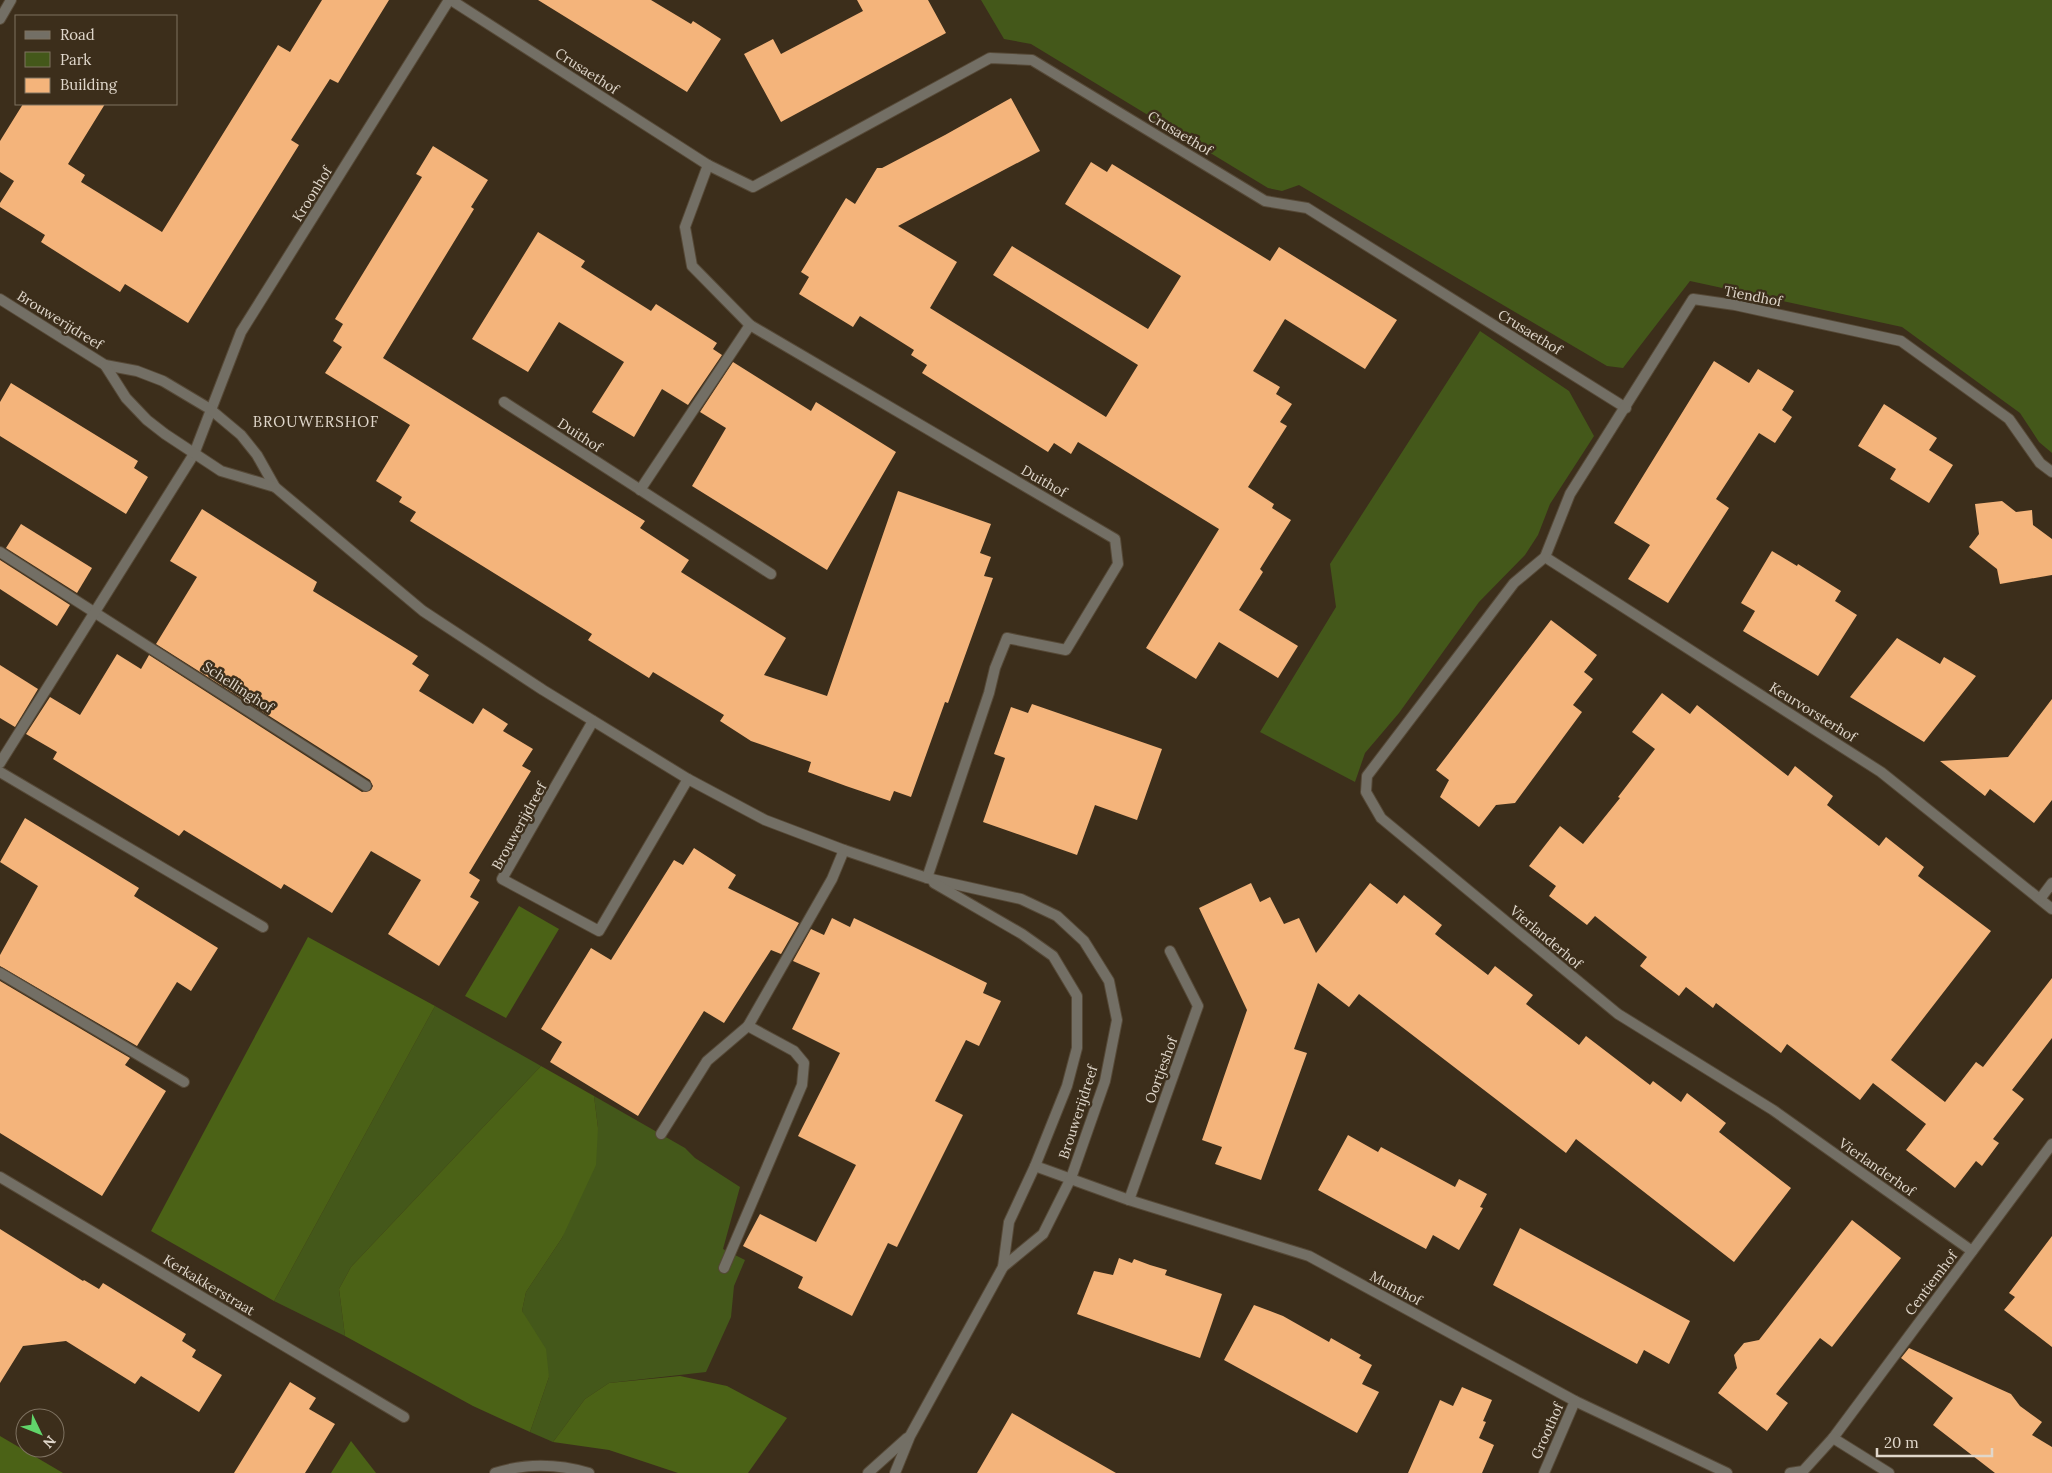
<svg xmlns="http://www.w3.org/2000/svg" width="2052" height="1473" font-family="Lora,serif">
<rect width="100%" height="100%" fill="#3c2e1b"/>
<g fill="#44581a">
<path d="M981,0h1071v453l-13,-11 -19,-29 -118,-86 -212,-46 -67,87 -16,-2 -308,-181 -17,6 -14,-3 -237,-144 -27,-5z"/>
<path d="M1480,331l89,60 25,45 -44,68 -12,31 -13,20 -46,47 -80,111 -34,40 -10,29 -95,-50 76,-125 -6,-43z"/>
<path d="M435,1006l106,60 -190,201 -12,22 6,47 -71,-35z"/>
<path d="M594,1096l91,52 10,10 45,29 -17,62 22,11 -11,26 -3,31 -25,55 -97,11 -24,16 -32,43 -23,-10 19,-55 -27,-66 4,-19 36,-54 36,-110z"/>
</g>
<g fill="#4b6216">
<path d="M519,906l40,23 -53,89 -41,-22z"/>
<path d="M308,937l127,69 -161,295 -123,-70z"/>
<path d="M541,1066l53,30 4,32 -2,37 -34,73 -36,54 -4,19 24,38 3,28 -19,55 -57,-26 -128,-70 -6,-47 12,-22z"/>
<path d="M680,1376l47,10 60,32 -39,55h-70l-69,-23 -56,-8 32,-43 24,-16z"/>
<path d="M0,1436l63,37h-63z"/>
<path d="M351,1441l25,32h-45z"/>
</g>
<g fill="#f4b47b">
<path d="M322,0h67l-51,83 -8,-4 -39,61 8,5 -111,178 -63,-39 -5,8 -35,-22 -44,-28 4,-7 -45,-28v-4l14,-22 -14,-9v-31l23,-37h82l-37,60 17,11 -4,7 81,50 116,-187 12,7z"/>
<path d="M538,0h113l40,24 2,-3 28,18 -34,53z"/>
<path d="M857,0h71l18,33 -165,89 -37,-68 29,-15 8,15 82,-43z"/>
<path d="M1011,98l29,53 -142,75 59,36 -27,46 176,109 32,-52 -145,-90 19,-29 136,83 33,-53 -116,-72 26,-42 16,10 5,-8 158,97 9,-14 118,73 -32,49 -80,-50 -32,52 27,16 -4,7 16,10 -12,18 7,4 -39,61 26,17 -2,4 19,12 -31,49 3,3 -24,38 59,36 -20,32 -59,-36 -23,37 -50,-31 73,-119 -141,-87 -7,12 -17,-11 -6,9 -126,-79 5,-8 -16,-10 3,-5 -54,-34 -7,11 -54,-33 10,-17 -8,-5 45,-74 9,6 22,-36h5l63,-33z"/>
<path d="M433,146l55,34 -17,27 3,2 -91,149 262,163 -5,7 49,32 -8,12 105,66 -22,37 63,21 71,-205 93,33 -11,29 11,4 -7,19 9,2 -45,125 -3,-1 -34,95 -17,-6 -4,10 -44,-15 -38,-14 3,-10 -60,-21 -31,-20 4,-6 -71,-43 -4,6 -61,-38 4,-6 -182,-113 6,-9 -17,-10 3,-5 -26,-16 34,-56 -85,-52 17,-26 -9,-6 10,-17 -8,-5 87,-142 -6,-3z"/>
<path d="M538,232l47,29 -4,6 70,44 5,-7 61,39 -4,6 9,6 -34,50 -26,-16 -28,48 -42,-25 32,-50 -65,-40 -31,50 -56,-33z"/>
<path d="M1714,361l35,22 9,-14 36,22 -12,19 10,7 -17,26 -16,-10 -43,66 13,9 -61,95 -40,-24 22,-34 -36,-22z"/>
<path d="M733,362l78,49 5,-9 80,50 -69,118 -135,-84 34,-58 -26,-16z"/>
<path d="M11,383l127,78 -4,7 14,9 -22,37 -126,-78v-34z"/>
<path d="M1884,404l53,34 -8,12 24,15 -24,38 -39,-24 6,-10 -38,-23z"/>
<path d="M2002,501l14,11 16,-2 1,15 19,14v36l-52,9 -3,-15 -28,-22 10,-13 -4,-30z"/>
<path d="M202,509l115,73 -4,9 105,65 -6,8 17,11 -10,16 54,33 10,-16 25,16 -5,7 30,18 -11,17 9,5 -62,102 11,7 -10,17 9,5 -40,64 -51,-32 33,-54 -50,-29 -39,62 -48,-29 -3,5 -97,-59 -5,6 -126,-77 4,-7 -31,-18 24,-37 30,18 37,-61 24,15 8,-14 213,137 9,-2 2,-4 -3,-6 -214,-136 41,-67 -27,-16z"/>
<path d="M21,524l71,44 -15,25 -71,-45z"/>
<path d="M1772,551l25,15 1,-2 43,27 -6,10 22,14 -39,61 -75,-45 12,-20 -14,-8z"/>
<path d="M0,560l70,45 -13,21 -57,-37z"/>
<path d="M1551,620l46,35 -13,17 9,7 -20,26 9,7 -67,91 -19,2 -17,22 -39,-30 9,-17 -13,-10z"/>
<path d="M1897,638l43,26 4,-7 32,19 -52,66 -74,-45z"/>
<path d="M0,665l38,24 -23,38 -15,-9z"/>
<path d="M1662,693l28,21 7,-9 91,71 7,-10 38,30 -6,9 52,41 7,-9 38,30 -6,9 73,55 -100,129 54,42 31,-40 7,5 69,-89v60l-40,52 12,9 -31,40 6,4 -17,23 -6,-5 -21,27 -49,-38 20,-26 -53,-41 -13,17 -73,-56 -6,9 -65,-50 -3,5 -27,-21 -7,9 -39,-30 7,-9 -27,-21 -25,-20 -8,9 -38,-29 7,-10 -27,-20 31,-40 23,18 37,-46 -2,-1 37,-48 -23,-17z"/>
<path d="M2052,699v101l-18,23 -44,-34 -5,7 -45,-35 68,-4z"/>
<path d="M1032,704l130,45 -25,71 -42,-15 -18,50 -94,-33 22,-64 -11,-4 17,-47 17,6z"/>
<path d="M25,818l114,70 -5,8 84,52 -27,43 -14,-9 -40,64 -137,-80v-11l38,-69 -38,-24z"/>
<path d="M694,848l42,27 -8,13 71,35 -18,31 -10,-4 -47,73 -20,-12 -66,105 -88,-54 12,-20 -21,-13 50,-81 20,12 63,-100 9,5z"/>
<path d="M1251,883l9,19 10,-5 14,27 15,-6 17,35 54,-70 27,21 7,-9 38,30 -7,9 53,41 7,-9 38,29 -7,9 53,41 7,-9 64,49 3,-4 28,21 6,-9 39,30 -7,9 72,56 -57,74 -158,-123 -10,14 -207,-159 -10,13 -31,-24 -24,66 13,4 -46,127 -46,-16 7,-17 -20,-7 45,-130 -48,-102z"/>
<path d="M832,918l18,9 4,-9 66,32 67,33 -4,10 18,8 -22,45 -13,-6 -31,61 28,14 -66,132 -9,-4 -36,73 -54,-28 5,-11 -60,-31 17,-32 56,28 40,-77 -58,-29 42,-83 -48,-24 28,-56 -27,-12 18,-32 13,6z"/>
<path d="M0,981l130,77 -5,7 41,26 -64,105 -102,-63z"/>
<path d="M1348,1135l30,17 3,-5 74,40 4,-8 28,15 -7,13 3,1 -24,42 -26,-15 -7,14 -108,-59z"/>
<path d="M1852,1220l49,38 -69,89 -12,-9 -44,56 12,9 -21,28 -49,-38 19,-25 -3,-13 10,-12 15,-3z"/>
<path d="M1520,1228l170,93 -21,43 -25,-14 -7,14 -144,-79z"/>
<path d="M0,1229l83,52 1,-1 15,9 4,-6 83,51 -4,7 14,9 -4,7 30,18 -23,37 -58,-36 -6,8 -69,-43 -43,5 -23,37z"/>
<path d="M2052,1236v111l-48,-37 11,-13 -6,-4z"/>
<path d="M1119,1258l13,5 2,-4 16,6 17,5 -2,5 57,19 -22,64 -123,-44 17,-43 19,4z"/>
<path d="M1254,1305l29,11 46,26 2,-4 30,17 -2,3 13,7 -10,19 17,8 -22,41 -133,-73z"/>
<path d="M1909,1348l102,46 9,12 22,16 -10,13 20,12v26h-57l-62,-48 20,-27 -52,-40z"/>
<path d="M290,1382l26,16 -7,11 26,15 -30,49h-71z"/>
<path d="M1462,1387l30,13 -9,21 3,1 -7,16 15,7 -12,28h-74l32,-73 13,6z"/>
<path d="M1012,1413l48,28 56,32h-139z"/>
</g>
<g fill="none" stroke-linecap="round" stroke-linejoin="round">
<g stroke="#564937" stroke-width="12">
<g id="service">
<path d="M504,402l267,172"/>
<path d="M640,490l110,-165"/>
<path d="M0,552l366,234"/>
<path d="M0,973l184,109"/>
<path d="M661,1134l46,-73 41,-35"/>
<path d="M724,1268l78,-183 2,-22 -10,-12 -46,-25 84,-147 12,-29"/>
</g>
</g>
<g stroke="#564937" stroke-width="12">
<g id="minor">
<path d="M451,0l257,165 45,22 237,-129 42,2 233,141 42,7 319,200"/>
<path d="M0,19l11,-19"/>
<path d="M708,165l-23,62 7,39 58,59 365,214 3,25 -52,86 -59,-12 -12,30 -6,25 -62,185"/>
<path d="M1545,557l336,215 171,137"/>
<path d="M593,721l-91,158 97,52 89,-152"/>
<path d="M0,763l194,-309 47,-122 208,-332"/>
<path d="M0,772l263,155"/>
<path d="M2040,899l12,-16"/>
<path d="M1035,1166l94,34 180,56 266,145 152,72"/>
<path d="M0,1177l404,240"/>
<path d="M1129,1200l69,-194 -28,-55"/>
<path d="M1972,1251l-199,-141 -155,-96 -237,-196 -15,-26 1,-16 147,-193 31,-26 25,-63 123,-195 42,6 166,36 108,78 31,44 12,9"/>
<path d="M1833,1438l219,-294"/>
<path d="M495,1473c31,-10 63,-9 94,0"/>
<path d="M1544,1473l31,-72"/>
<path d="M1790,1473l13,-2 30,-33 56,35"/>
</g>
</g>
<g stroke="#564937" stroke-width="12">
<g id="tertiary">
<path d="M0,299l105,66 32,6 26,10 47,28 31,26 16,20 18,32 148,124 120,79 145,89 77,41 79,30 83,28 94,21 36,17 27,25 25,40 8,39 -12,61 -34,97 -28,56 -40,33 -93,169 -15,37"/>
<path d="M105,365l21,33 21,22 18,14 56,37 54,16"/>
<path d="M934,883l88,51 31,22 24,40v52l-10,38 -32,80 -26,56 -6,45"/>
<path d="M868,1473l39,-35"/>
</g>
</g>
<use href="#service" stroke="#736f65" stroke-width="10"/>
<use href="#minor" stroke="#736f65" stroke-width="10"/>
<use href="#tertiary" stroke="#736f65" stroke-width="10"/>
</g>
<g text-anchor="middle" dominant-baseline="central" stroke-width="5" stroke-linejoin="round" paint-order="stroke">
<g font-size="14" fill="#e0d7cb" stroke="#3c2e1b">
<text transform="translate(587 71) rotate(33)">Crusaethof</text>
<text transform="translate(1180 133) rotate(31)">Crusaethof</text>
<text transform="translate(312 194) rotate(-58)">Kroonhof</text>
<text transform="translate(1753 296) rotate(11)">Tiendhof</text>
<text transform="translate(60 320) rotate(32)">Brouwerijdreef</text>
<text transform="translate(1530 332) rotate(32)">Crusaethof</text>
<text transform="translate(580 435) rotate(33)">Duithof</text>
<text transform="translate(1044 481) rotate(30)">Duithof</text>
<text transform="translate(238 687) rotate(33)">Schellinghof</text>
<text transform="translate(1813 712) rotate(32)">Keurvorsterhof</text>
<text transform="translate(519 826) rotate(-61)">Brouwerijdreef</text>
<text transform="translate(1546 937) rotate(40)">Vierlanderhof</text>
<text transform="translate(1161 1070) rotate(-70)">Oortjeshof</text>
<text transform="translate(1078 1112) rotate(-72)">Brouwerijdreef</text>
<text transform="translate(1877 1167) rotate(35)">Vierlanderhof</text>
<text transform="translate(1931 1283) rotate(-53)">Centiemhof</text>
<text transform="translate(209 1285) rotate(31)">Kerkakkerstraat</text>
<text transform="translate(1396 1288) rotate(28)">Munthof</text>
<text transform="translate(1547 1431) rotate(-66)">Groothof</text>
</g>
<g font-size="15" letter-spacing="1" fill="#e0d7cb" stroke="#3c2e1b">
<text x="316" y="421">BROUWERSHOF</text>
</g>
</g>
<rect x="15" y="15" width="162" height="90" fill="#3c2e1b" stroke="#7e7261"/>
<rect x="25" y="31" width="25" height="8" fill="#736f65" stroke="#7e7261"/>
<text x="60" y="40" font-size="15" fill="#e0d7cb">Road</text>
<rect x="25" y="52" width="25" height="15" fill="#44581a" stroke="#7e7261"/>
<text x="60" y="65" font-size="15" fill="#e0d7cb">Park</text>
<rect x="25" y="78" width="25" height="15" fill="#f4b47b" stroke="#7e7261"/>
<text x="60" y="90" font-size="15" fill="#e0d7cb">Building</text>
<g transform="translate(40 1433) rotate(133)"><circle r="24" fill="#3c2e1b" stroke="#7e7261"/>
<path d="M0-4L9 19L0 12L-9 19Z" fill="#61d46a"/>
<text y="-8" font-size="14" font-weight="bold" text-anchor="middle" fill="#e0d7cb">N</text>
</g>
<path d="M1877 1448v8h115v-8" fill="none" stroke="#e0d7cb" stroke-width="2.5"/>
<text x="1884" y="1448" font-size="15" fill="#e0d7cb" stroke="#3c2e1b" stroke-width="4" paint-order="stroke">20 m</text>
</svg>
